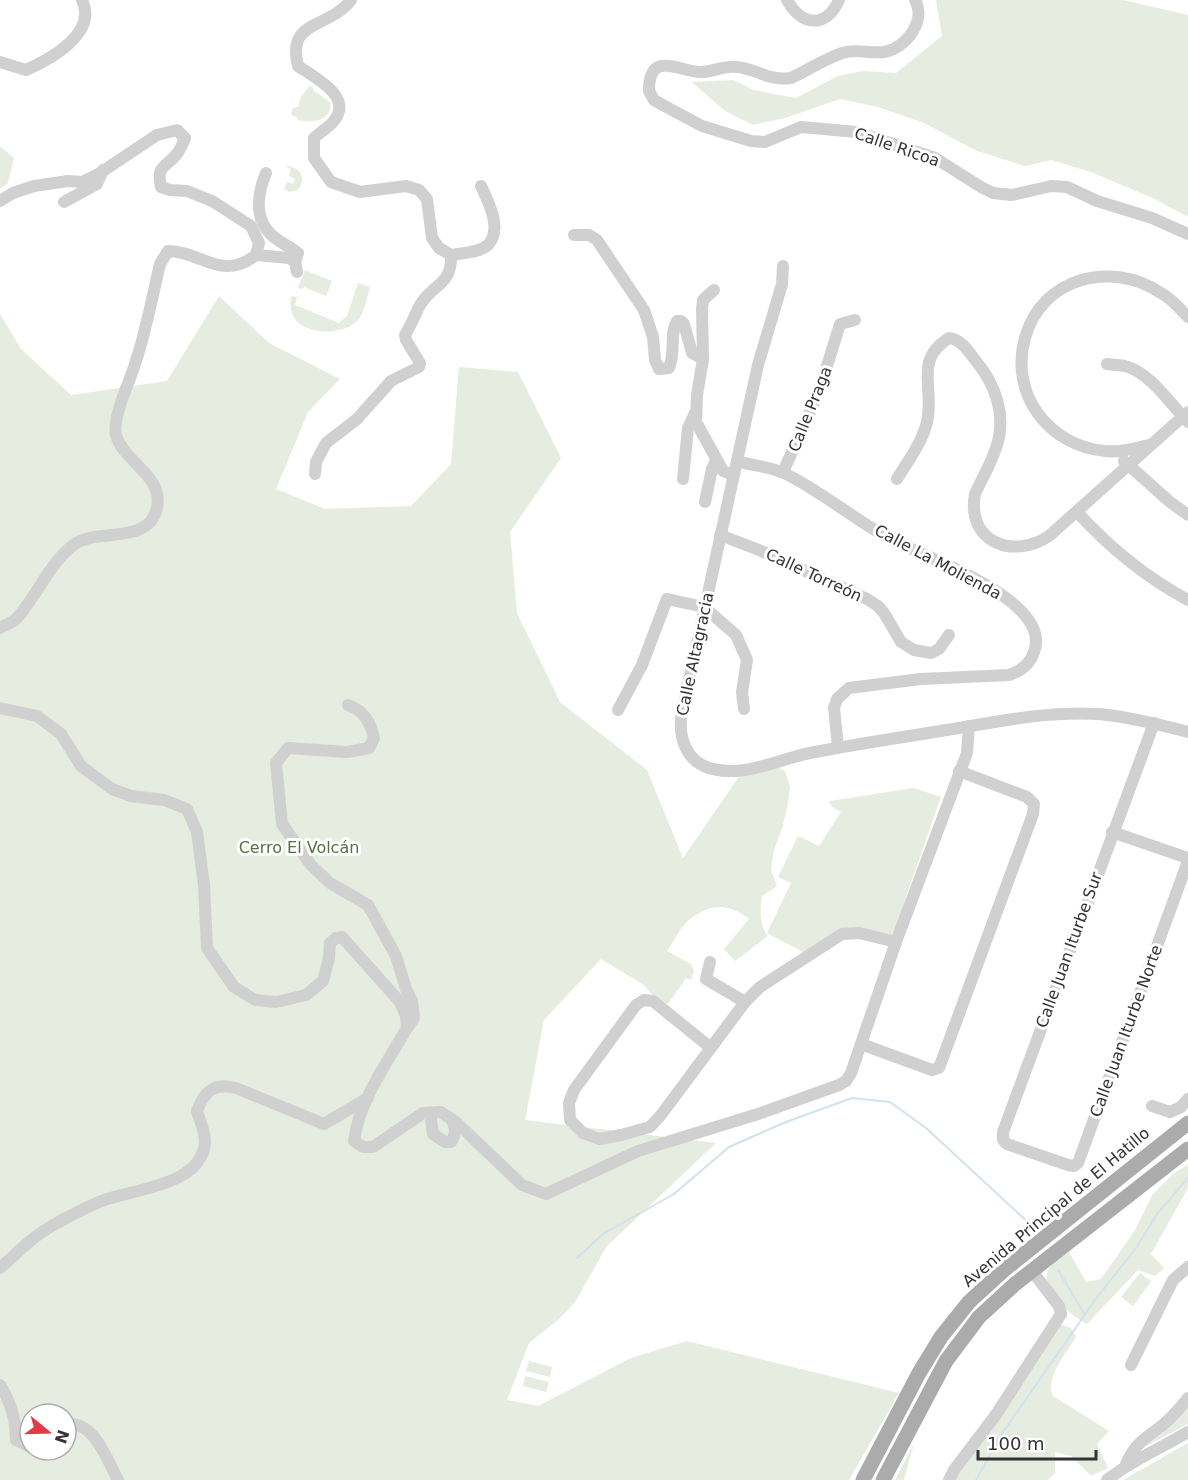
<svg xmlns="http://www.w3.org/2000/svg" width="1188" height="1480" font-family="'DejaVu Sans',sans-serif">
<rect width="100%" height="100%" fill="#fff"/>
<g fill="#e6ecdf" fill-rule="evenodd">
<path d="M936,0h187l65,15v202l-33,-18 -64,-27 -40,-12 -26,6 -48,-15 -53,-28 -46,-16 -38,-8 -55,19 -32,7 -28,-14 -33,-29 42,-2 19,10 43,8 42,-22 25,-5 33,2 46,-37z"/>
<path d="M309,86h3l2,5 16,11c4,18 -19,22 -32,18l-1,-3 -6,-2 2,-7 5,-1 3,-10z"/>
<path d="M0,146l14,12 -6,25 -8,6z"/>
<path d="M288,166c14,3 18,12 10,24l-8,2 -6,-3 3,-7 6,2 2,-5 -6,-3 2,-7 -5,-2z"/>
<path d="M305,270l27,11 -6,15 -22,-9 -2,2 -4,-1z"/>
<path d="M358,283l12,4c-3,10 -5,23 -11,32 -12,16 -52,17 -64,0 -5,-8 -5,-14 -4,-23l6,1 -2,8 44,18 8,-7z"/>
<path d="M219,296l50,47 71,36 -32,33 -32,77 49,20 86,-3 40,-42 8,-97 59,5 43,86 -51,74 7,81 43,89 87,68 36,88 55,-80 38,-12 9,5 5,16 -2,16 -6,26 -8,21 -3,20 6,16 -15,10c-2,12 -3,30 6,40l-33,25 -11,-12 25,-30c-21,-16 -38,-16 -60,1 -9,7 -15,22 -22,31l24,13 3,6 -3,10 -5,-2 -18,26 -13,-6 -11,-13 -43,-26 -57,61 -19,100 191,23 -109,103 -32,56 -16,17 -30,24 -22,57 31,6 93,-48 56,-17 212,52 -50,87h-849v-1166l21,35 50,46 96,-14zM30,1414h36v36h-36z"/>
<path d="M914,788l27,9 -31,88 -17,55 -42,-11 -46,24 -38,-20 24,-50 -13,-6 20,-41 21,10 22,-34 -9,-5 -3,-6z"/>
<path d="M1188,1165v23l-37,66 13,14 -9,8 -17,-6 -51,54c-15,-8 -53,-37 -36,-58 4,-5 12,-10 18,-14l17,30 15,-3 33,-47 19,-38 21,-21z"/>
<path d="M1140,1273l11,8 -18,25 -12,-9z"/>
<path d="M1060,1324l11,4 5,9c-10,17 -31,39 -23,59l56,35 -12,13 11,24 -17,8 -20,-20 -16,-4v21l-7,7h-96z"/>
<path d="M529,1361l23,6 -2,10 -24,-6z"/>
<path d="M525,1376l24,6 -3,10 -23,-6z"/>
<path d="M1188,1398v26l-44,23z"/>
<path d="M914,1443l-10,37h-9z"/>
<path d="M1188,1443v37h-65z"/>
</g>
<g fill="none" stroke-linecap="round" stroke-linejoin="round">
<g stroke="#cfe2ee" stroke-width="2">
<path d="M577,1258l26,-24 71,-40 55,-47 57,-25 66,-24 38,4 36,26 105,97"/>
<path d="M1058,1270l27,45"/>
<path d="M976,1480l25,-45 94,-135 41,-52 21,-34 31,-36"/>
</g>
<g stroke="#d0d0d0" stroke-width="12">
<path d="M787,0c14,26 39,29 52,0"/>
<path d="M915,0c12,21 -10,49 -31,52 -14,2 -27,-4 -42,1 -17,6 -34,17 -51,25 -23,3 -34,-9 -54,-11 -12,-2 -24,5 -36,5 -22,0 -52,-23 -52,19l5,9 5,3 43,23 49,15 14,1 36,-15 56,5 78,26 46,29 12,6 19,2 39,-9 16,1 30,14 55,17 36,16"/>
<path d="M0,62l26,8c25,-11 72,-37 56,-70"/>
<path d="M266,173c-10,24 -12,51 12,67 7,5 14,8 20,13l-3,9"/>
<path d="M0,201l13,-8 21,-7 34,-5 14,1 18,-9 57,-38 20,-5 8,8c-2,5 -5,13 -9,17 -11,13 -20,11 -15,32l9,3 17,1 25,10 39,25 8,17 -3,12c-35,27 -55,-4 -88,-4l-8,13c-10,43 -18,87 -35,127 -4,10 -12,35 -9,44 8,28 48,40 41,73 -8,37 -60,20 -82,36 -25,17 -39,54 -59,75 -4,4 -11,6 -16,9"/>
<path d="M64,202l33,-18 6,-14"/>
<path d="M574,235h15l8,5 47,70 9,27 2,23 4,9 10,-1c7,-15 0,-34 8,-47h4l3,3 8,29 11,6"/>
<path d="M256,255l34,3 5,4 2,10"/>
<path d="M451,255c11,-2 28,-2 37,-10 15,-16 0,-44 -7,-59"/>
<path d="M783,266l-1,18 -24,81 -76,347c-4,22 2,48 27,56 36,11 70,-10 106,-16 48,-9 96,-16 144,-24 46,-8 93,-17 140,-14 31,3 59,10 89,18"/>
<path d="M714,290l-11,10 -1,9 1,50 -6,36 -1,27 27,49 10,4"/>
<path d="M1107,364c6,1 12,1 18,2 26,7 45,38 63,56"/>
<path d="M1150,445c-15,3 -29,8 -45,6 -56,-5 -96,-57 -80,-113 17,-61 86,-78 136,-45 11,6 19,16 27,24"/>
<path d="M737,461c15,5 34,5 49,13 36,18 68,45 104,65 34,18 164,61 144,113 -4,12 -13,19 -25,23l-88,4 -72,9 -12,11 -3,9 4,39"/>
<path d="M1124,461l46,41 18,13"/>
<path d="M783,472l36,-80 21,-68 15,-4"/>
<path d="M315,474l1,-12 10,-19 31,-24 34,-38 28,-14 1,-4 -14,-23 -1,-5c6,-10 10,-20 15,-30 13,-22 32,-19 31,-50l-12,-7 -7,-10 -5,-39 -8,-9 -13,-4 -46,6 -29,-10 -17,-24v-20c6,-6 14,-10 19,-16 21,-25 -16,-43 -35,-56 -12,-47 31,-37 53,-66"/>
<path d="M683,479l5,-51 7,-15"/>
<path d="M897,479c11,-18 25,-36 30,-57 8,-33 -14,-62 22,-84 12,1 20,14 27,23 20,24 31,56 20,87 -5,16 -14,30 -21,46 -9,48 38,66 74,42l139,-124"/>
<path d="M705,502l7,-33 4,-9"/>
<path d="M1077,512c32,35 68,65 111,88"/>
<path d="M720,535l39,15 108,49 11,7 6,7 17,29 13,8 17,3 8,-4 10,-14"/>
<path d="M348,705c16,6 22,16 26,33l-5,10 -22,4 -59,-4 -12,15 6,61 29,41 19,18 38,22 28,51 10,33 6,12 2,17 -6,9"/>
<path d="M0,708l37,8 24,18 20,32 31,23 19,7 33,4 23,9 10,23 7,53 3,63 27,39 21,13 21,2 30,-7 17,-14 6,-23 1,-15 6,-5 6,-1 58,65 6,14 1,12c-20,35 -48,73 -53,113l9,6h10l50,-34 18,-1 16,11 65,62 24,9 92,-43 120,-37 81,-29 7,-4 5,-8 45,-131 71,-189 2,-27"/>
<path d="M618,710l24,-45 25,-66 37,8 32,28 11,25 -5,32 2,17"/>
<path d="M1154,723l-151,409v8l4,4 61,21 6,1 4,-3 110,-302"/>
<path d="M1112,832l76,26"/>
<path d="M710,962l-4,17 39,23"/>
<path d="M861,1044l71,26 7,-2 94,-254 1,-10 -7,-7 -68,-26"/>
<path d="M711,1048l-58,-47 -9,-1 -8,5 -62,85 -5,13 1,17 13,13 16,6 22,-4 29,-8 11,-12 84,-113 15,-15 82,-53 17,-1 37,9"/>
<path d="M1152,1106l18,6 11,-5 7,-8"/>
<path d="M430,1113l3,21 12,8h6c5,-8 5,-13 1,-22"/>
<path d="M0,1268c14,-12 27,-26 42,-36 17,-11 39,-22 57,-30 31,-13 103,-15 106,-60 0,-11 -5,-21 -8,-31 8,-21 17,-28 39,-23l88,36 44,-26"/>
<path d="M1032,1271l27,35 2,8"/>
<path d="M1131,1365l42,-85 15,-13"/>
<path d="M0,1385c11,17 16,34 16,55l14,7"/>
<path d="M66,1424c29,-3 41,36 52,56"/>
<path d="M1126,1464c11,-24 20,-25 39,-41 8,-7 16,-16 23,-25"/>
<path d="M949,1480l5,-10 41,-54 66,-102"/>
<path d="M1107,1480c25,-20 53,-31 81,-48"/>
</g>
<g stroke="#ababab" stroke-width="15">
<path d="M863,1480l56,-107 22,-36 28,-35 35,-32 184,-147"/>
<path d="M883,1480l63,-119 33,-44 36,-33 173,-135"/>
</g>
</g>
<g text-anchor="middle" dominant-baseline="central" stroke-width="6" stroke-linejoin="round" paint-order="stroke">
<g font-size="16" fill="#333" stroke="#fff">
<text transform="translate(897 147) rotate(19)">Calle Ricoa</text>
<text transform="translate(810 409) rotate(-68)">Calle Praga</text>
<text transform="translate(938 562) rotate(28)">Calle La Molienda</text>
<text transform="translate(814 575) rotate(25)">Calle Torreón</text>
<text transform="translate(695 654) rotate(-78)">Calle Altagracia</text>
<text transform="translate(1069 950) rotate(-70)">Calle Juan Iturbe Sur</text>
<text transform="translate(1126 1031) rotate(-70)">Calle Juan Iturbe Norte</text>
<text transform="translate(1056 1207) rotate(-40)">Avenida Principal de El Hatillo</text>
</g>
<g font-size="16" fill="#56703f" stroke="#fff">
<text x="299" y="847">Cerro El Volcán</text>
</g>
</g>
<g transform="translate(48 1432) rotate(109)"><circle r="28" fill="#ffffff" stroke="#adadad" stroke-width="1.5"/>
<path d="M0-4.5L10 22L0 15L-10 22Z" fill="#e63946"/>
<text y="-9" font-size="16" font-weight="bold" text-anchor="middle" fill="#333333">N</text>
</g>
<path d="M978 1450v9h118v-9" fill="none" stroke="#333333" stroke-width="3"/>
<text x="987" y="1450" font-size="18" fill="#333333" stroke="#ffffff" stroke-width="4.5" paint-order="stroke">100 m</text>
</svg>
